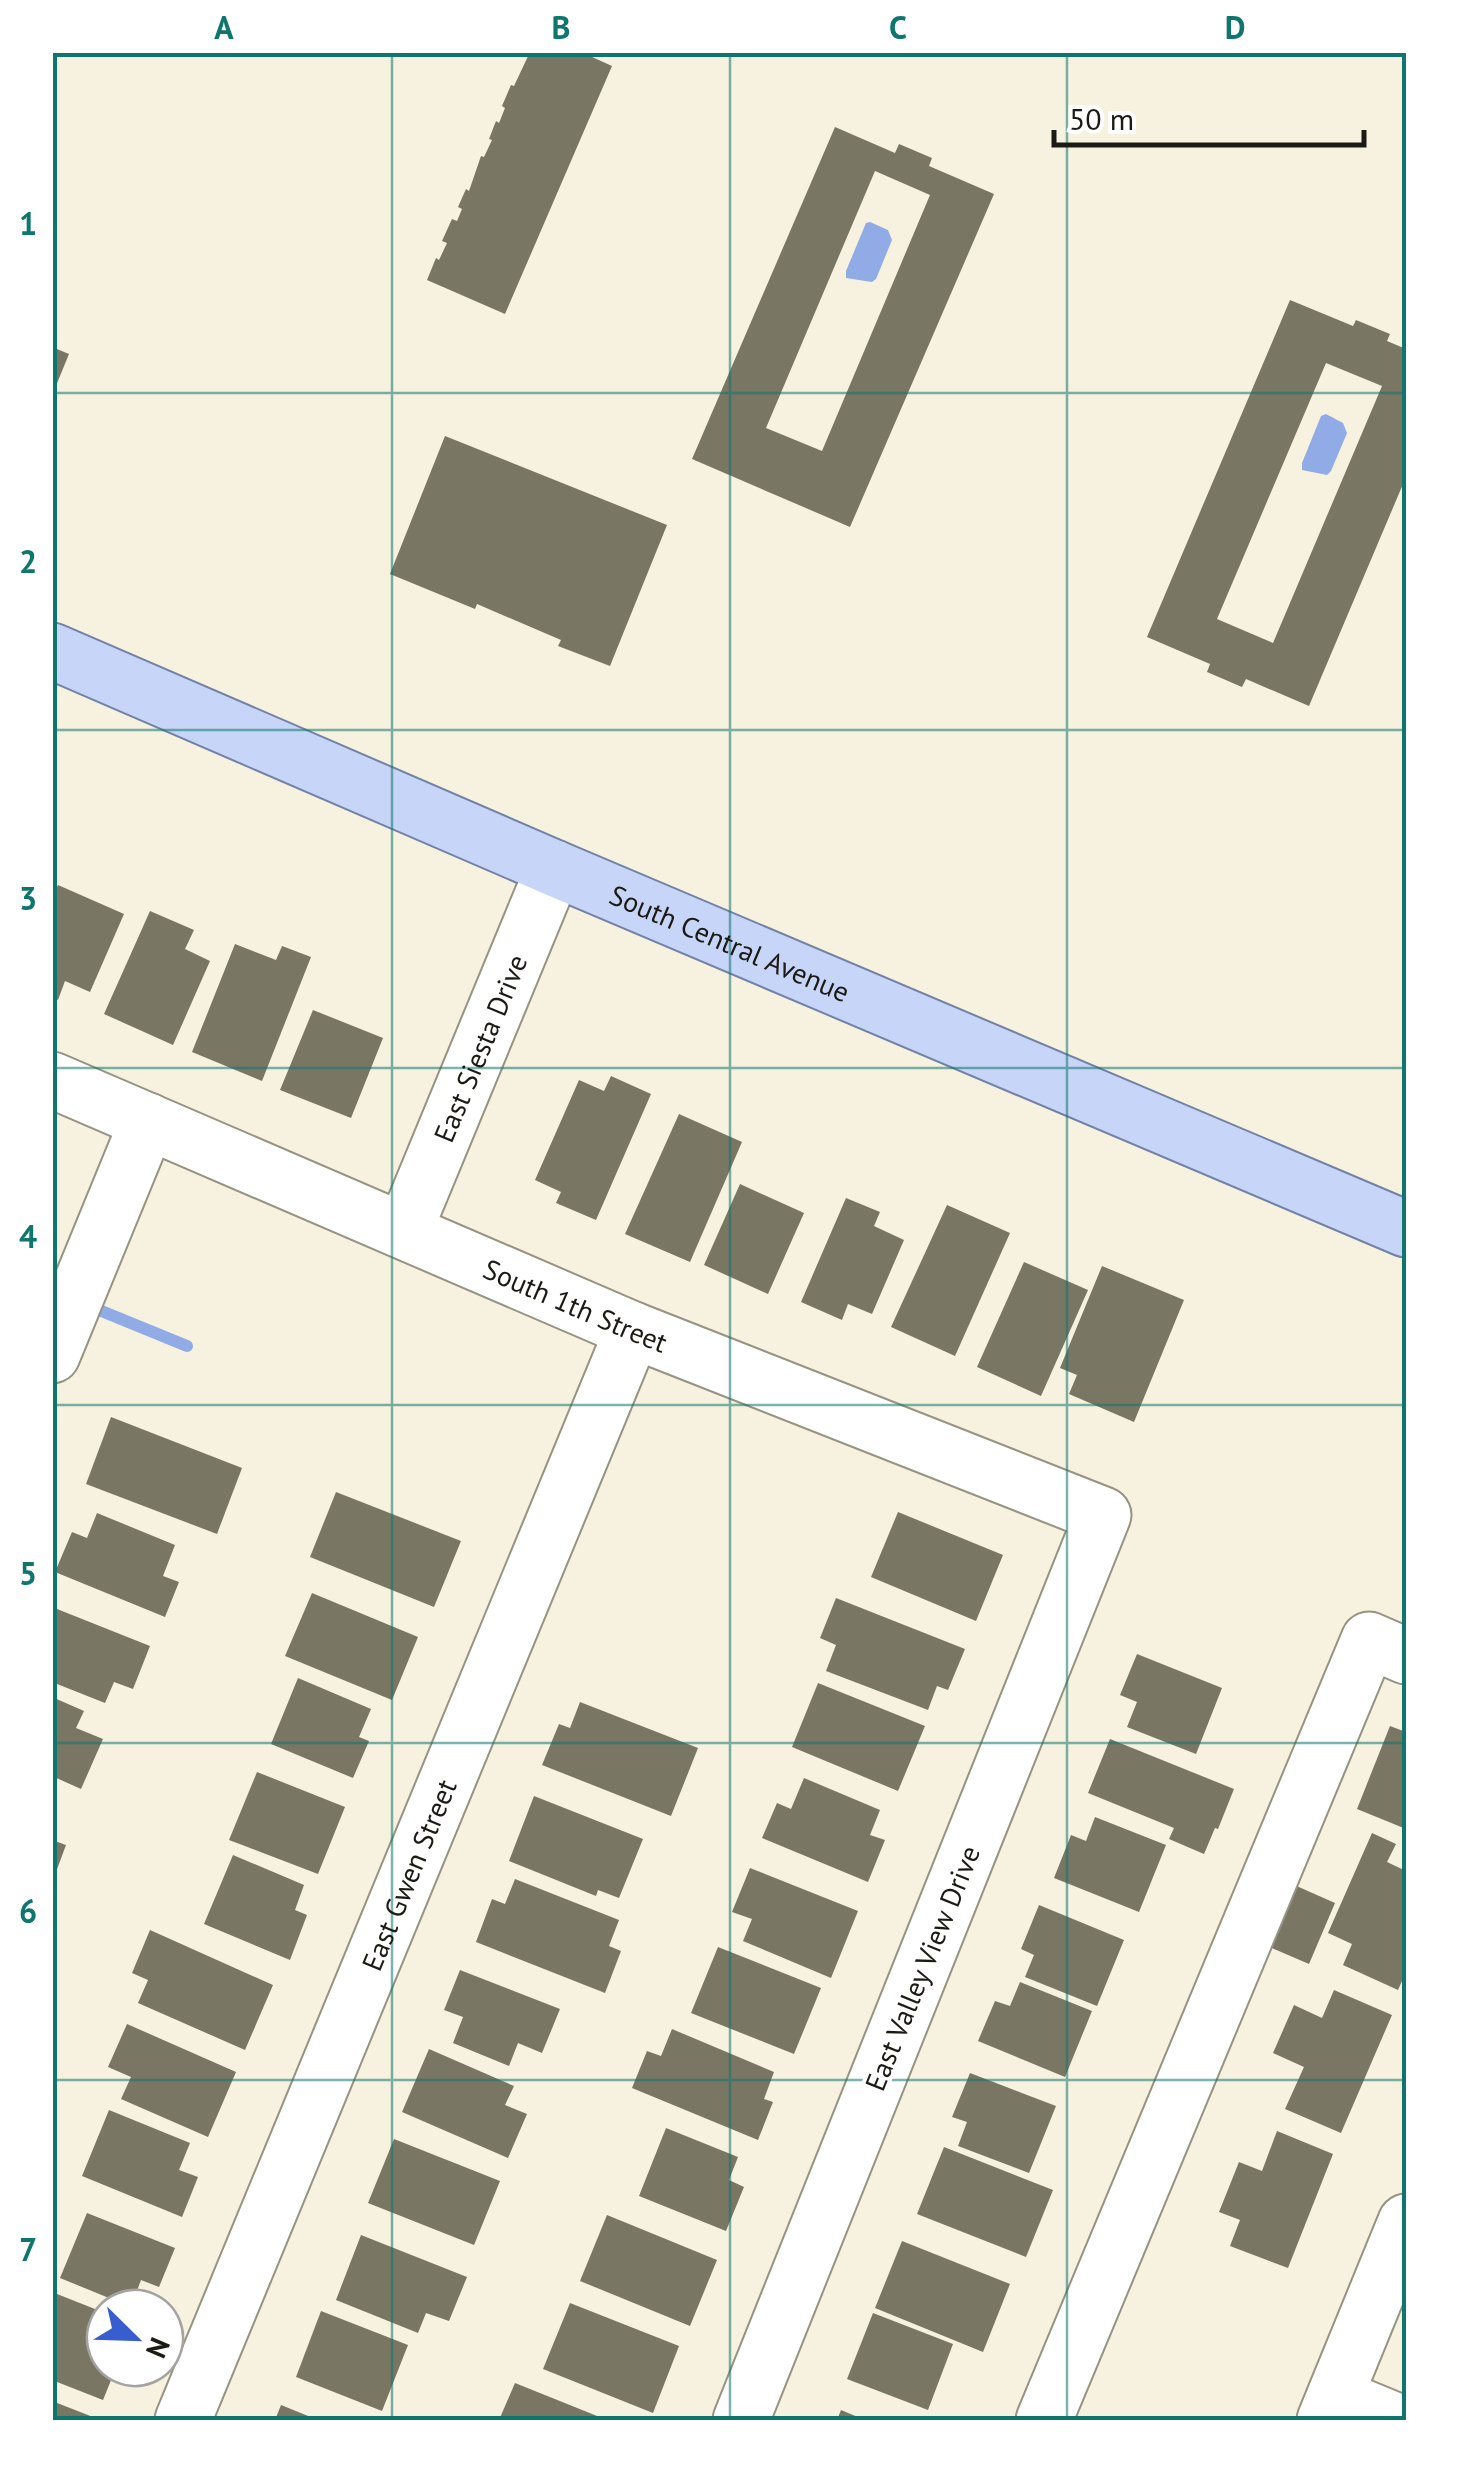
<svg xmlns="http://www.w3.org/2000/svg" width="1459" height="2473" font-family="'PT Sans',sans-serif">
<rect width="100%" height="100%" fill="#f6f2df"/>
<g fill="#91abe7">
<path d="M870,222l18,8 4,10 -16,39 -4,3 -26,-4v-7l20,-48z"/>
<path d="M1326,414l17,9 4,10 -16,38 -4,4 -25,-5v-7l19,-47z"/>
</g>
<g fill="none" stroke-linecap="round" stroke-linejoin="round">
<path stroke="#91abe7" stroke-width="12" d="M99,1310l88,36"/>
</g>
<g fill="#797664" fill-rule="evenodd">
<path d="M530,52h51l31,14 -107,248 -78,-34 9,-22 3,2 8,-17 -5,-2 10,-22 5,2 5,-12 -4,-2 8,-18 3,2 12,-35 3,1 8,-17 -3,-1 7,-18 3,2 6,-15 -3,-2 9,-21 3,1z"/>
<path d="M835,127l60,26 4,-9 33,14 -3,8 65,28 -144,333 -158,-68zM875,171l55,24 -108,256 -56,-23z"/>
<path d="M1290,300l63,26 3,-6 34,14 -3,7 19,8v128l-97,229 -63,-27 -4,8 -35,-15 3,-8 -63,-27zM1326,363l56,23 -109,257 -56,-24z"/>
<path d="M52,347l17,7 -16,39h-1z"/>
<path d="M445,436l222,89 -57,141 -52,-20 3,-6 -84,-36 -2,5 -85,-35z"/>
<path d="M58,885l66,29 -34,78 -25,-11 -7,19 -6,-3v-100z"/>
<path d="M150,911l44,19 -9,19 25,12 -37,84 -69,-31z"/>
<path d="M235,944l41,16 6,-14 29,11 -49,124 -70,-29z"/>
<path d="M313,1010l70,28 -32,80 -71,-28z"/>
<path d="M611,1076l40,18 -55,126 -40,-17 5,-11 -26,-12 44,-100 25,11z"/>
<path d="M679,1114l63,28 -52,120 -65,-28z"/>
<path d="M740,1184l64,29 -36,81 -64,-29z"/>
<path d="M846,1198l34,14 -6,14 30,14 -32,74 -24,-10 -6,16 -41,-18z"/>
<path d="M947,1205l63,28 -55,123 -64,-29z"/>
<path d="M1024,1262l64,28 -47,106 -64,-29z"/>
<path d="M1102,1266l82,34 -50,122 -65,-28 8,-19 -17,-7z"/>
<path d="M111,1417l131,51 -25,66 -131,-50z"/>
<path d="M336,1492l125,49 -27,66 -124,-50z"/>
<path d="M898,1512l105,43 -27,66 -105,-44z"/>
<path d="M97,1513l78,32 -12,31 16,6 -14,35 -110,-45 17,-40 15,6z"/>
<path d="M312,1593l106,44 -26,63 -107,-44z"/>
<path d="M836,1598l129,51 -17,41 -11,-4 -9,24 -102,-39 10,-26 -16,-7z"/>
<path d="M52,1607l98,39 -17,43 -19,-7 -9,21 -53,-21z"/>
<path d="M1137,1654l85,34 -26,66 -69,-27 10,-25 -17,-7z"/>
<path d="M298,1678l73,31 -12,28 10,4 -16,37 -82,-34z"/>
<path d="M818,1683l107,43 -27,65 -106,-44z"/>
<path d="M52,1697l32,14 -8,17 27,11 -22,50 -29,-13z"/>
<path d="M580,1702l118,46 -27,68 -129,-51 17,-41 11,4z"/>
<path d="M1390,1726l16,6v97l-49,-20z"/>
<path d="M1110,1739l124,50 -16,40 -3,-1 -11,26 -35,-15 5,-11 -86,-35z"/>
<path d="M257,1772l88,35 -27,67 -89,-34z"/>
<path d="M804,1778l76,32 -10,25 15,5 -17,42 -106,-44 15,-35 14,6z"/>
<path d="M534,1796l109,43 -24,59 -21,-8 -2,6 -87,-35z"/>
<path d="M1095,1817l71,28 -27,67 -85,-34 17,-43 15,6z"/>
<path d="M1372,1833l24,11 -9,18 19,9v101l-8,18 -55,-25 9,-21 -24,-11z"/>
<path d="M52,1840l14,5 -13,35h-1z"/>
<path d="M233,1855l71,30 -9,25 12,5 -17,45 -86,-36z"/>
<path d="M750,1868l108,43 -27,67 -88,-37 9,-22 -20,-7z"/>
<path d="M515,1879l104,41 -10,26 12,5 -16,42 -129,-51 16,-43 13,5z"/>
<path d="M1292,1884l43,19 -26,61 -44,-19z"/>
<path d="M1039,1905l85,35 -27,66 -72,-29 9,-22 -13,-6z"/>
<path d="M150,1930l123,55 -28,65 -107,-47 10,-23 -16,-7z"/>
<path d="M718,1947l103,41 -27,66 -103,-41z"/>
<path d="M460,1970l100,39 -18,44 -24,-10 -9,23 -56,-23 10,-26 -19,-7z"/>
<path d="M1020,1982l72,29 -27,66 -87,-36 17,-40 15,5z"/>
<path d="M1334,1990l58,25 -51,118 -56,-24 19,-42 -31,-14 21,-48 28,13z"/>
<path d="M127,2024l109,48 -28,65 -87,-38 10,-22 -23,-10z"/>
<path d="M672,2029l102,43 -10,27 9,3 -15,38 -126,-52 15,-37 14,5z"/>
<path d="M429,2049l85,37 -9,19 22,9 -19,44 -106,-46z"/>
<path d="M970,2073l86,33 -27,67 -71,-27 9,-24 -15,-5z"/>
<path d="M109,2110l81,33 -11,27 19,7 -16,40 -100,-41z"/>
<path d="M666,2128l72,29 -9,23 15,7 -18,44 -87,-35z"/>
<path d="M1277,2131l56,23 -45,114 -58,-22 10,-26 -21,-8 20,-50 23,9z"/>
<path d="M394,2139l106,42 -26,64 -106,-42z"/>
<path d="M944,2147l109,43 -27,67 -109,-43z"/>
<path d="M87,2213l88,35 -16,39 -18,-7 -10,27 -71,-29z"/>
<path d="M607,2215l110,45 -27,66 -110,-45z"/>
<path d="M361,2235l106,42 -18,44 -23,-8 -8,20 -82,-33z"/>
<path d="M902,2241l108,43 -27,68 -108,-44z"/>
<path d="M52,2292l53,21v55h11l-13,32 -51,-20z"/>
<path d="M570,2303l109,43 -26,67 -110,-44z"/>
<path d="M321,2311l87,34 -26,66 -86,-34z"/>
<path d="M873,2313l80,31 -25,66 -81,-31z"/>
<path d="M515,2383l92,37h-108z"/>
<path d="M52,2401l41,16 -2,3h-39z"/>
<path d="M281,2405l37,15h-43z"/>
<path d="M841,2410l24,10h-28z"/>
</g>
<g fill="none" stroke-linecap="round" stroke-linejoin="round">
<g stroke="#969381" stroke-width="59">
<g id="minor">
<path id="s1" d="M52,1080l581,250 470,185 -362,905"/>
<path id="s2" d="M404,1231l150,-363"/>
<path d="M52,1355l96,-234"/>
<path d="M1335,2396l58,24"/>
<path id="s3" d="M183,2420l450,-1090"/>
<path d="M1044,2420l325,-780 37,16"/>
<path d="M1325,2420l81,-198"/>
</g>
</g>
<g stroke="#7282a6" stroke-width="59">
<g id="major">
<path id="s4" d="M52,651l502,217 852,361"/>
</g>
</g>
<use href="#minor" stroke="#fff" stroke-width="55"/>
<use href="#major" stroke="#c7d6f8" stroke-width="55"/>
</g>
<path fill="none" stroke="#0f766e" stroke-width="2.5" stroke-opacity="0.55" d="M392,52v2368M730,52v2368M1067,52v2368M52,393h1354M52,730h1354M52,1068h1354M52,1405h1354M52,1743h1354M52,2080h1354"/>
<g text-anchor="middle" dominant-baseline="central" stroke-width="8" stroke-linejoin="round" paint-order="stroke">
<g font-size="28" fill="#1c1a14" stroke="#fff">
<text stroke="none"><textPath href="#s4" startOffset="738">South Central Avenue</textPath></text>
<text stroke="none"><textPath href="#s2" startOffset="198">East Siesta Drive</textPath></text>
<text stroke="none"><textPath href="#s1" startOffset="570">South 1th Street</textPath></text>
<text stroke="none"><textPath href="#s3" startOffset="590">East Gwen Street</textPath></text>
<text transform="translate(922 1968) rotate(-68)">East Valley View Drive</text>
</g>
</g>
<rect width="1459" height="2473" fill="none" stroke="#ffffff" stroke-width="110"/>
<g transform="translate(135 2338) rotate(113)"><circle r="48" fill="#ffffff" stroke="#a4a3a1" stroke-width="2.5"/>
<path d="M0-8L18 38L0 25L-18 38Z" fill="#375dce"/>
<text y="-15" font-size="28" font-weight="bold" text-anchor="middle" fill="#1c1a14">N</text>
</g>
<path d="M1054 130v15h310v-15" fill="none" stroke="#1c1a14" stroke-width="5"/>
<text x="1069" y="130" font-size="30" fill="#1c1a14" stroke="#ffffff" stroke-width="8" paint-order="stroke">50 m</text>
<rect x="55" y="55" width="1349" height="2363" fill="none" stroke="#0f766e" stroke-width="4"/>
<g font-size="32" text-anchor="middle" font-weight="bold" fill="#0f766e">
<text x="224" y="39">A</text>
<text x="561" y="39">B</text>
<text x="898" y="39">C</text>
<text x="1235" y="39">D</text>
<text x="28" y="235">1</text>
<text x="28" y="573">2</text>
<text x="28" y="910">3</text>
<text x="28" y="1248">4</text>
<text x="28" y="1585">5</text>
<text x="28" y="1923">6</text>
<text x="28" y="2261">7</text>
</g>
</svg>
